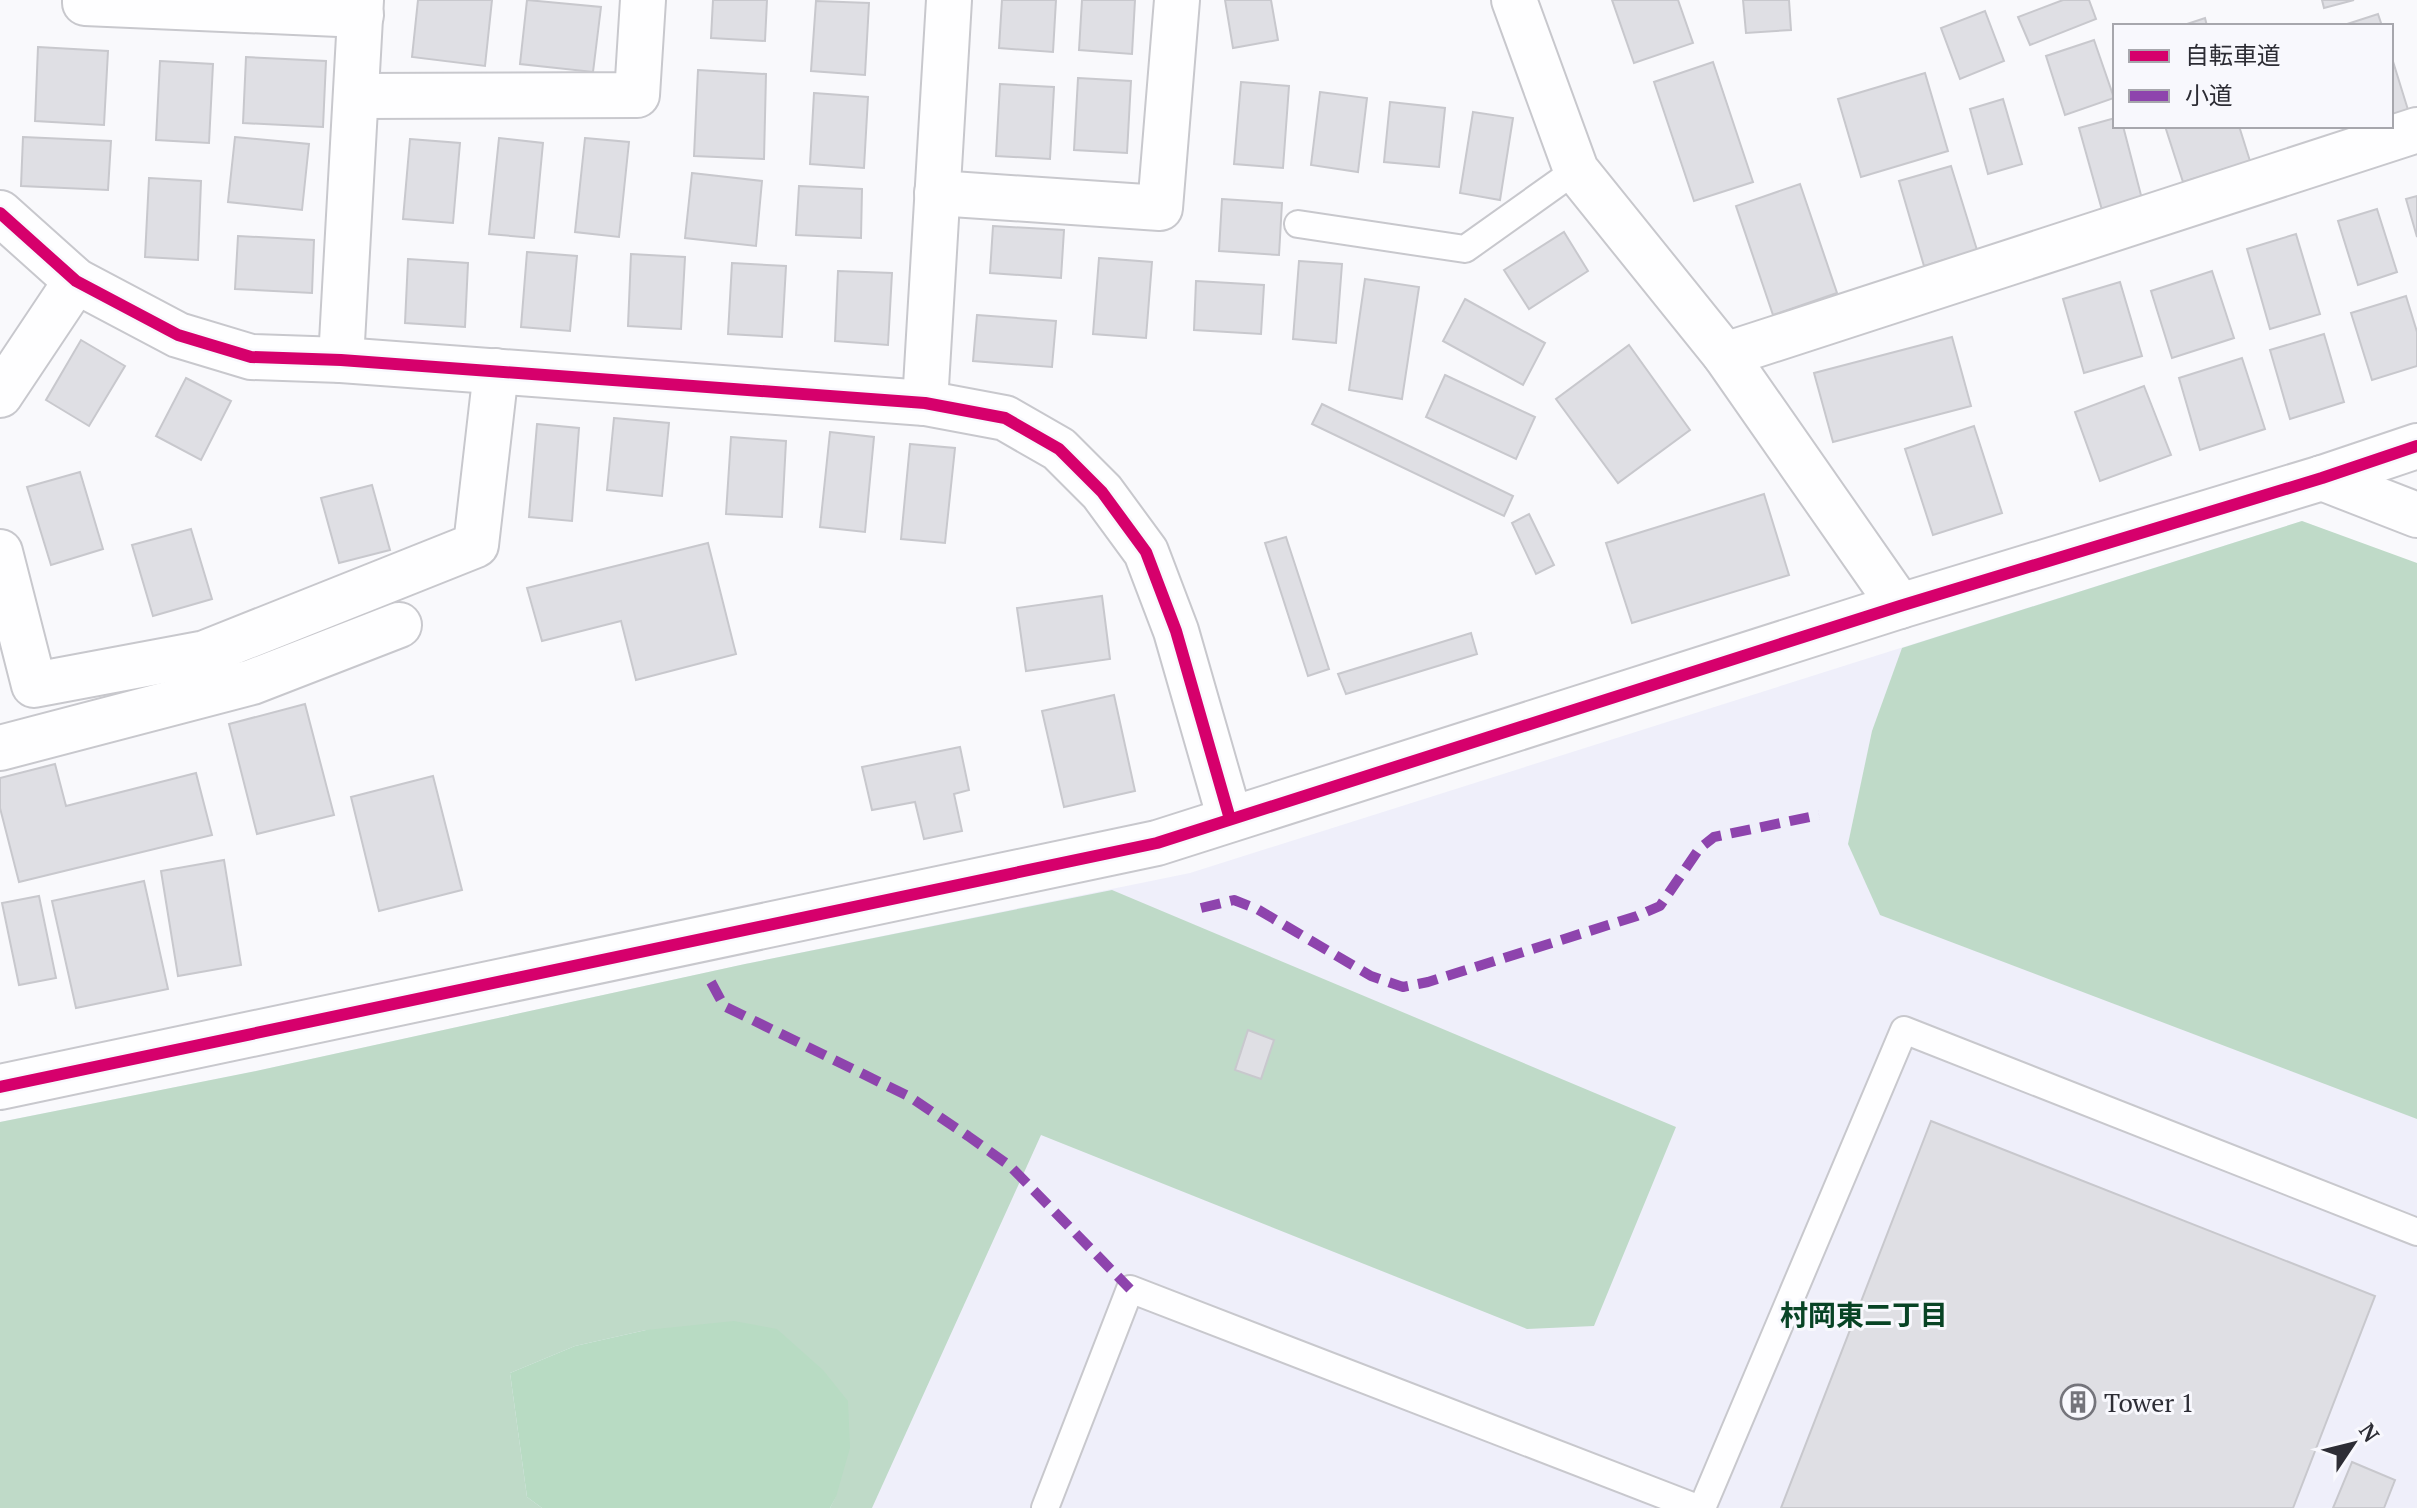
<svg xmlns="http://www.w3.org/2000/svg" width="2417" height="1508" font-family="'PT Serif','Noto Sans JP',serif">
<rect width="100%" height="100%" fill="#f9f9fc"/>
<path fill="#efeffa" d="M2302,521l115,44v943h-2417v-386l256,-51 489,-107 445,-91z"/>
<g fill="#bfdac8">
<path d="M2302,521l115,42v556l-537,-204 -32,-71 24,-113 30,-83z"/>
<path d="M1112,890l564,237 -82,199 -67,3 -486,-194 -169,373h-42l6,-12 -190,-166 -71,16 -65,27 17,124 15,11h-542v-386l256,-51 489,-107z"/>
</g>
<path fill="#b8dbc3" d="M734,1321l43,8 46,41 25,31 2,47 -14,49 -6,11h-288l-15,-11 -17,-124 65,-27 71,-16z"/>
<g fill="#dfdfe4" stroke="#c8c8cd" stroke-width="2">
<path d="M418,0h74l-7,66 -73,-9z"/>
<path d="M527,0l74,7 -8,65 -73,-8z"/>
<path d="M713,0h54l-2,41 -54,-3z"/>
<path d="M1002,0h54l-3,52 -54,-4z"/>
<path d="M1082,0h53l-3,54 -53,-4z"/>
<path d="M1225,0h46l7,40 -45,8z"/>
<path d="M1612,0h66l15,43 -59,20z"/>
<path d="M1743,0h46l2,30 -45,3z"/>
<path d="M2063,0h26l7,19 -66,26 -12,-28z"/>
<path d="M2322,0h32l-30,8z"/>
<path d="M816,1l53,2 -4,72 -54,-4z"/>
<path d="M1985,11l19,50 -44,18 -19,-51z"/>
<path d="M2378,14l4,12h-41z"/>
<path d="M2205,18l2,8h-26z"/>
<path d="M2094,40l20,58 -49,17 -19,-59z"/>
<path d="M38,47l70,4 -4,74 -69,-4z"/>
<path d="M2391,55l18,58 -18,5z"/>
<path d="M246,57l80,4 -3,66 -80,-4z"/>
<path d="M160,61l53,3 -4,79 -53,-3z"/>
<path d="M1713,62l40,120 -59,19 -40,-119z"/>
<path d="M698,70l68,4 -2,85 -70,-3z"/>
<path d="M1925,73l23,78 -87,26 -23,-78z"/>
<path d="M1078,78l53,3 -4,72 -53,-3z"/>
<path d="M1241,82l48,4 -6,82 -49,-4z"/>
<path d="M1000,84l54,3 -4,72 -54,-3z"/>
<path d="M1320,92l47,6 -9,74 -47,-7z"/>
<path d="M814,93l54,4 -4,71 -54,-4z"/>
<path d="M2003,99l19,65 -34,10 -18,-65z"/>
<path d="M1390,102l55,6 -6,59 -55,-5z"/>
<path d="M1473,112l40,6 -13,82 -40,-7z"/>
<path d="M2115,118v8h8l19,73 -40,11 -23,-82z"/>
<path d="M2165,126h74l11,35 -67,21z"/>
<path d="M23,137l88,4 -3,49 -87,-4z"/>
<path d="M235,137l74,7 -7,66 -74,-8z"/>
<path d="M499,138l44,5 -9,95 -45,-4z"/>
<path d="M585,138l44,4 -10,95 -44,-5z"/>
<path d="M410,139l50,4 -7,80 -50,-4z"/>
<path d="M1951,166l26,84 -53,16 -25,-85z"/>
<path d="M692,173l70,8 -6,65 -71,-8z"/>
<path d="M149,178l52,3 -3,79 -53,-3z"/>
<path d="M1800,184l37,109 -64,22 -37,-109z"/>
<path d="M799,186l63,3 -1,49 -65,-3z"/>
<path d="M2417,196v41l-11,-38z"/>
<path d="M1222,199l60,4 -3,52 -60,-4z"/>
<path d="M2377,209l20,63 -39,13 -20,-64z"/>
<path d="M993,226l71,4 -3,48 -71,-5z"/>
<path d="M1564,232l24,39 -59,38 -25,-39z"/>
<path d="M2296,234l24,80 -50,15 -23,-80z"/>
<path d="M238,236l76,4 -2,53 -77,-4z"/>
<path d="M527,252l50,4 -7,75 -49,-4z"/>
<path d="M631,254l54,3 -4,72 -53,-3z"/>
<path d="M1099,258l53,4 -6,76 -53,-4z"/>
<path d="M408,259l60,4 -3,64 -60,-4z"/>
<path d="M1299,261l43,3 -6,79 -43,-4z"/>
<path d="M732,263l54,3 -4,71 -54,-3z"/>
<path d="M838,271l54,2 -4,72 -53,-4z"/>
<path d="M2212,271l22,67 -62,20 -21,-67z"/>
<path d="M1365,279l54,8 -17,112 -53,-9z"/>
<path d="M1196,281l68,4 -3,49 -67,-4z"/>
<path d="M2120,282l22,74 -58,17 -21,-74z"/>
<path d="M2406,296l11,36v34l-45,14 -21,-67z"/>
<path d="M1465,299l80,44 -22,42 -80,-44z"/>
<path d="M977,315l79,6 -4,46 -79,-6z"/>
<path d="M2324,334l20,68 -54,17 -20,-69z"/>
<path d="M1952,337l19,69 -138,36 -19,-69z"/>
<path d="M81,340l44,26 -36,60 -43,-26z"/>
<path d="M1629,345l61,85 -72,53 -62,-84z"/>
<path d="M2242,358l23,71 -65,21 -21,-72z"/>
<path d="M1445,375l90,42 -19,42 -90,-42z"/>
<path d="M186,378l45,23 -30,59 -45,-24z"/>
<path d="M2144,386l27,69 -71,26 -25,-69z"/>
<path d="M1322,404l191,92 -9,20 -192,-92z"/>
<path d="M614,418l55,5 -7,73 -55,-6z"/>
<path d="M537,424l42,4 -7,93 -43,-4z"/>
<path d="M1974,426l28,87 -69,22 -28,-86z"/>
<path d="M830,432l44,5 -9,95 -45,-5z"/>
<path d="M731,437l55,4 -4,76 -56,-3z"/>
<path d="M910,444l45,4 -10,95 -44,-4z"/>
<path d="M80,472l23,77 -52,16 -24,-78z"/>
<path d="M372,485l18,65 -51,13 -18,-65z"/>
<path d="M1764,494l25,81 -157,48 -26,-80z"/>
<path d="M1529,514l25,51 -18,9 -24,-51z"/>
<path d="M191,529l21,70 -59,17 -21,-71z"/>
<path d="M1286,537l43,132 -21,7 -43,-133z"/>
<path d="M708,543l28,111 -100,26 -15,-59 -79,20 -15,-53z"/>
<path d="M1102,596l8,63 -84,12 -9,-63z"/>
<path d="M1471,633l6,21 -131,40 -8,-20z"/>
<path d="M1114,695l21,96 -71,16 -22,-96z"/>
<path d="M305,704l29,111 -77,19 -28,-110z"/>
<path d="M960,747l9,43 -15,4 8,37 -38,8 -9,-37 -43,8 -10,-43z"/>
<path d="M55,764l11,42 130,-33 16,62 -193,47 -19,-74v-30z"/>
<path d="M433,776l29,114 -83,21 -28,-114z"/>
<path d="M224,860l17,105 -63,11 -17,-105z"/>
<path d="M144,881l24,108 -92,19 -24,-107z"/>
<path d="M39,896l17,82 -37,7 -17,-82z"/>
<path d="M1248,1030l26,10 -13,39 -26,-9z"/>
<path d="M1931,1121l444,175 -82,212h-512z"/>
<path d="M2352,1462l43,18 -11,28h-51z"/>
</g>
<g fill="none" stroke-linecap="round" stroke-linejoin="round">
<g stroke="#c8c8cd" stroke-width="30">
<g id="lane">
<path d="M1298,224l167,25 111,-79"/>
<path d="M1045,1508l85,-219 567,219"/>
<path d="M1702,1508l202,-478 513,202"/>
</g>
</g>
<g stroke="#c8c8cd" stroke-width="48">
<g id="street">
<path d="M85,0v3l276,12"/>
<path d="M1514,0l62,170 149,185 175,251"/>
<path d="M356,96l281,-1 6,-95"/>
<path d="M937,193l223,15 17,-208"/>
<path d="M0,213l76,68 102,54 73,22 90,3 584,43 80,15 54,31 43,43 44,60 30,79 54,188"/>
<path d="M1725,355l692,-225"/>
<path d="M341,360l20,-360"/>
<path d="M0,395l76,-114"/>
<path d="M925,403l24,-403"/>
<path d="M2322,478l95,37"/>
<path d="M0,552l34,133 171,-32 271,-108 20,-174"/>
<path d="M0,748l252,-66 147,-57"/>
</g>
</g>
<g stroke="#c8c8cd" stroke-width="48">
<path id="secondary" d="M0,1087l1157,-244 743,-237 422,-128 95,-32"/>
</g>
<use href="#lane" stroke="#fefeff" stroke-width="26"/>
<use href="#street" stroke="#fefeff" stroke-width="44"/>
<use href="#secondary" stroke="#fefeff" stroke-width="44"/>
<g stroke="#8e44ad" stroke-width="10" stroke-dasharray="20 10" stroke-linecap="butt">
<path d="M1201,908l33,-8 23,9 114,67 32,11 25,-5 209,-66 23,-10 39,-57 15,-12 105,-22"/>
<path d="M711,982l13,24 186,91 58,39 42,30 120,123"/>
</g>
<g stroke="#f8f8fd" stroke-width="17">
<g id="cycleway">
<path d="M0,213l76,68 102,54 73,22 90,3 584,43 80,15 54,31 43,43 44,60 30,79 54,188"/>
<path d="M0,1087l1157,-244 743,-237 422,-128 95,-32"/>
</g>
</g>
<use href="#cycleway" stroke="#d6006c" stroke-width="12"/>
</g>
<defs>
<g id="building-ring" transform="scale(1.8)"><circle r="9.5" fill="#f8f8fd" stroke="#74747b" stroke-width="1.5"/><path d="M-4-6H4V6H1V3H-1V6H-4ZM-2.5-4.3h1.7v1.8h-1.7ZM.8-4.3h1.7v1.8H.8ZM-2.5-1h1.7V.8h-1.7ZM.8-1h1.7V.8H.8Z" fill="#74747b"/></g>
</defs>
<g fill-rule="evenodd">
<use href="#building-ring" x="2078" y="1402"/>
</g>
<g text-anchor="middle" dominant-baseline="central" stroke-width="6" stroke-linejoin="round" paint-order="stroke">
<g font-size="26" fill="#2d2d35" stroke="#f8f8fd" text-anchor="start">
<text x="2104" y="1402">Tower 1</text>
</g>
<g font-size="28" font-weight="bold" fill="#084425" stroke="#f8f8fd">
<text x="1864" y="1314">村岡東二丁目</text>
</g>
</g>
<rect x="2113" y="24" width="280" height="104" fill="#f8f8fd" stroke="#a7a7ad" stroke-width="2"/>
<rect x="2129" y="50" width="40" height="12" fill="#d6006c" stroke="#a7a7ad" stroke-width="2"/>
<text x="2185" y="64" font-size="24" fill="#2d2d35">自転車道</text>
<rect x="2129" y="90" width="40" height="12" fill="#8e44ad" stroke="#a7a7ad" stroke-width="2"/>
<text x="2185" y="104" font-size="24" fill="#2d2d35">小道</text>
<g transform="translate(2353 1444) rotate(55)" stroke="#f8f8fd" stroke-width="6" paint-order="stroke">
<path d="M0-6L14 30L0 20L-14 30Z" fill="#2d2d35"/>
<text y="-12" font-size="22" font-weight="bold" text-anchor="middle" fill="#2d2d35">N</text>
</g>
</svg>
